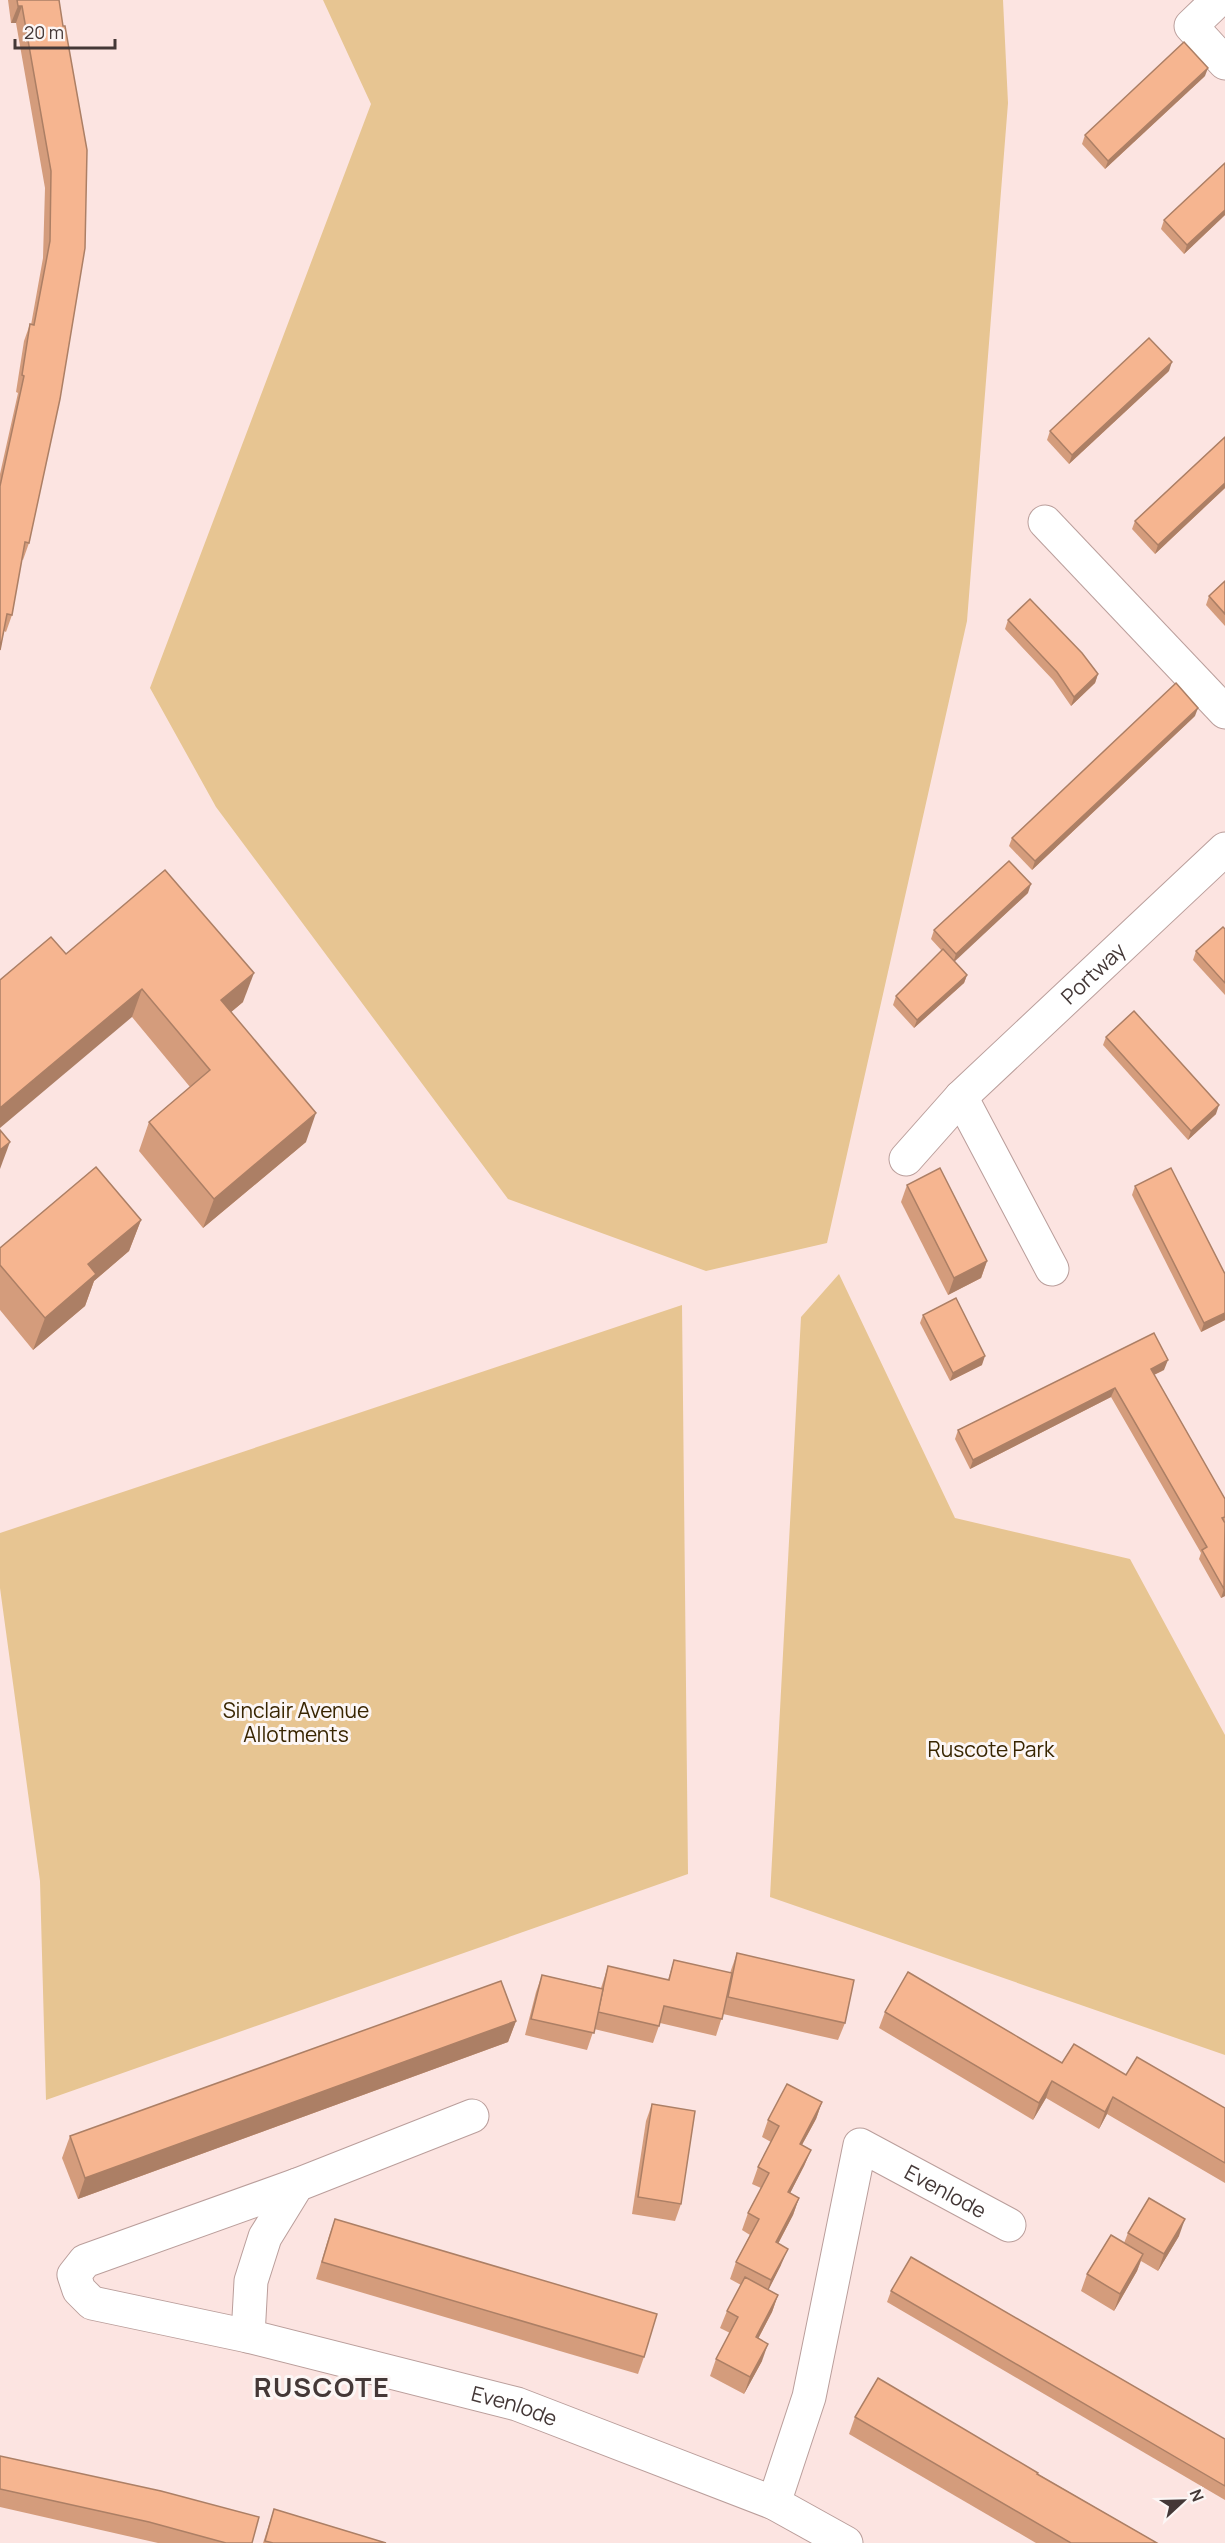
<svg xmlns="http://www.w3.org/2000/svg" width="1225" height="2543" font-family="Manrope,sans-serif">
<rect width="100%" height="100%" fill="#fce4e1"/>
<g fill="#e7c592">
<path d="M323,0h680l5,103 -41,518 -140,622 -121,28 -198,-72 -292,-392 -66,-119 221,-584z"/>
<path d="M839,1274l116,244 175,41 95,176v320l-455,-158 31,-580z"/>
<path d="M682,1305l6,569 -642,226 -6,-219 -40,-293v-55z"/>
</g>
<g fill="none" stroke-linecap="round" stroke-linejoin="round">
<g stroke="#ba9e9b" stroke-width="35">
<g id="minor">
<path d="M1218,0l-27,26 34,37"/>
<path d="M1045,522l180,190"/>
<path d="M961,1097l91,172"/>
<path id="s1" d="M906,1159l55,-62 264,-248"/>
<path id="s2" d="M297,2185l-212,76 -11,14 5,15 13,13 156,33 269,68 257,99 72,40"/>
<path d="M248,2336l3,-55 14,-44 32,-52 175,-69"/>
<path id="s3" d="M774,2503l35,-106 51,-252 149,80"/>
</g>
</g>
<use href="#minor" stroke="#fff" stroke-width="33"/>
</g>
<g fill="#d49c7c">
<path d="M8,0h51l4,26h2l-36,517 -6,17 -2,-1 -9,56 -6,17 -2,-1 -4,19v-176l18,-81 -2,-1 8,-51 6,-17 1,1 12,-67 2,-70 -29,-165h-5z"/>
<path d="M1205,76l-100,93 -23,-25 3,-9z"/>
<path d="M1225,163v52l-41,39 -23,-25 3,-9z"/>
<path d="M1169,371l-100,93 -22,-24 3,-9z"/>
<path d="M1225,437v51l-70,66 -23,-25 3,-8z"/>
<path d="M1225,581v45l-19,-21 3,-9z"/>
<path d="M1008,620l90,54 -3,9 -24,23 -18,-26 -48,-51z"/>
<path d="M1195,716l-163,154 -23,-24 3,-8z"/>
<path d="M1028,893l-74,68 13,14 -3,8 -50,45 -21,-23 3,-9 46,-45 -11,-12 3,-9z"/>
<path d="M1225,929v66l-32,-35 3,-9z"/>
<path d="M66,954l177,48 -12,10 75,130 -103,86 -64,-77 10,-29 41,-35 -58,-70z"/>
<path d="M1106,1037l110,77 -28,26 -85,-95z"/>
<path d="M907,1185l80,76 -6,17 -33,17 -47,-93z"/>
<path d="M1135,1186l90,88v46l-24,12 -69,-137z"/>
<path d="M141,1220l-12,31 -35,30 -9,25 -52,44 -33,-40v-62z"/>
<path d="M923,1315l59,50 -32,16 -30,-58z"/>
<path d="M1164,1370l-10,5 71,124v97l-4,2 -22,-39 2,-6 -90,-156 -141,72 -15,-30 3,-9z"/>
<path d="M737,1953l108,70 -7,17 -115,-26 -7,22 -56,-13 -7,20 -59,-14 -7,21 -62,-15 11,-43 6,-17 59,13 7,-22 60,14 6,-20 56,13z"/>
<path d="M885,2012l177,51 64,12 99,33v75l-118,-69 -8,15 -53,-31 -13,22 -154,-92z"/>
<path d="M516,2021l-8,21 -430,157 -16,-41 8,-22z"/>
<path d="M822,2102l-6,17 -14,26 9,5 -7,16 -14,27 9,5 -6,17 -15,29 3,21 -13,25 10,5 -6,17 -14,27 4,22 -18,33 -34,-18 6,-17 14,-26 -10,-5 7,-17 14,-26 -11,-6 6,-17 14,-27 -8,-5 6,-17 13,-25 -9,-4 6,-17 13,-25 -9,-5 6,-17z"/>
<path d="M652,2104l29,100 -6,17 -43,-7 14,-93z"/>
<path d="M335,2219l309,138 -6,17 -322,-95 13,-43z"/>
<path d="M1128,2233l51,3 -21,35 -17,-10 -4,10 -23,40 -33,-20 6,-17 37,-31z"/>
<path d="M891,2291l334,148v61l-338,-198z"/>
<path d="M855,2417l183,57 119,69h-121l-187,-109z"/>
<path d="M0,2456l252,87h-94l-158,-36z"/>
<path d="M274,2509l112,34h-123z"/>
</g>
<g fill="#ac7f65">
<path d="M18,6h4l-6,17h-5z"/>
<path d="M1208,68l-3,8 -100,93 3,-8z"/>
<path d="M1225,210v5l-41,39 3,-9z"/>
<path d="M1172,362l-3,9 -100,93 3,-9z"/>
<path d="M1225,483v5l-70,66 3,-9z"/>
<path d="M1098,674l-3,9 -24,23 3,-9z"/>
<path d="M1198,708l-3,8 -163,154 3,-9z"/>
<path d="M1031,884l-3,9 -75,70 3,-9z"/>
<path d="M254,973l-11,29 -32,27 10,-29z"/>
<path d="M967,975l-3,8 -50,45 3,-8z"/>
<path d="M142,989l-10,28 -132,111v-20z"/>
<path d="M1219,1105l-3,9 -28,26 3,-9z"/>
<path d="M316,1113l-10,29 -103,86 11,-29z"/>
<path d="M10,1142l-10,27v-19z"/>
<path d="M141,1220l-12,31 -35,30 -9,25 -52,44 12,-32 43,-54z"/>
<path d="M987,1261l-6,17 -33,17 6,-17z"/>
<path d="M1225,1313v7l-24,12 3,-9z"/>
<path d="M985,1356l-3,9 -32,16 3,-8z"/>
<path d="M1168,1360l-4,10 -17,8 4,-9z"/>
<path d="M1115,1388l-4,9 -141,72 3,-9z"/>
<path d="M1225,1588v8l-4,2 3,-9z"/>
<path d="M516,2021l-8,21 -430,157 7,-21z"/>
<path d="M1052,2081l-6,17 -13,22 6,-17z"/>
<path d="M1113,2097l-6,17 -8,15 6,-17z"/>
<path d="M822,2102l-6,17 -23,42 7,-17z"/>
<path d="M811,2150l-7,16 -22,43 6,-17z"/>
<path d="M799,2198l-6,17 -23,44 6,-17z"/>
<path d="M1185,2219l-6,17 -21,35 6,-17z"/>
<path d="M788,2249l-7,16 -16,32 6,-17z"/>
<path d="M1143,2254l-6,17 -23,40 6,-17z"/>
<path d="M778,2295l-6,17 -22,42 6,-17z"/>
<path d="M768,2344l-6,17 -18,33 6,-17z"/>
</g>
<g fill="#f6b590" stroke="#ac7f65" stroke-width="1.5">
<path d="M17,0h42l4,26h2l22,124 -2,98 -25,151 -31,144 -4,-1 -13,73 -5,-1 -7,36v-164l24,-110 -2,-1 8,-51 4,1 16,-84 1,-70 -29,-165h-4z"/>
<path d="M1184,42l24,26 -100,93 -23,-26z"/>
<path d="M1225,163v47l-38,35 -23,-25z"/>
<path d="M1149,338l23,24 -100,93 -22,-24z"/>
<path d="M1225,437v46l-67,62 -23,-24z"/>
<path d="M1225,581v33l-16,-18z"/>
<path d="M1030,599l52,54 16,21 -24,23 -17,-25 -49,-52z"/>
<path d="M1176,683l22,25 -163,153 -23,-23z"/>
<path d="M1009,861l22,23 -75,70 -22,-24z"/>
<path d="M165,870l89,103 -33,27 95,113 -102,86 -65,-77 61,-52 -68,-81 -142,119v-128l51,-43 15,17z"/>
<path d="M1223,927l2,2v54l-29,-32z"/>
<path d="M943,949l24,26 -50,45 -21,-24z"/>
<path d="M1134,1011l85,94 -28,26 -85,-94z"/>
<path d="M0,1130l10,12 -10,8z"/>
<path d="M96,1167l45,53 -53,44 8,10 -51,44 -45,-53v-17z"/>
<path d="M940,1168l47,93 -33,17 -47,-93z"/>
<path d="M1171,1168l54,106v39l-21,10 -69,-137z"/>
<path d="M956,1298l29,58 -32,17 -30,-58z"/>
<path d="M1154,1333l14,27 -17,9 74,130v18l-3,1 3,5 -1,66 -22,-39 5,-3 -92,-159 -142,72 -15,-30z"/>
<path d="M737,1953l117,27 -9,43 -117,-26z"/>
<path d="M674,1960l58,13 -10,46 -58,-13 -5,20 -61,-14 10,-46 61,14z"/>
<path d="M908,1972l154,91 12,-19 52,31 11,-18 88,51v55l-112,-66 -8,15 -53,-31 -13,22 -154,-91z"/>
<path d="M542,1975l61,14 -9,44 -63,-14z"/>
<path d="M501,1981l15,40 -431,157 -15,-42z"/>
<path d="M787,2084l35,18 -22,42 11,6 -23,42 11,6 -23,44 12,7 -17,31 -35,-18 23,-43 -11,-6 21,-40 -11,-6 21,-41 -11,-6z"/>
<path d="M652,2104l43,7 -14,93 -43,-7z"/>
<path d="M1149,2198l36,21 -21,35 -36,-21z"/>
<path d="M335,2219l322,95 -13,43 -322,-95z"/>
<path d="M1111,2235l32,19 -23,40 -33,-20z"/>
<path d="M911,2257l314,182v47l-334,-195z"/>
<path d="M745,2277l33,18 -22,42 12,7 -18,33 -34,-18 22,-42 -11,-6z"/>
<path d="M878,2378l160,95 -1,1 120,69h-86l-216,-126z"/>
<path d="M0,2456l161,35 98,26 -7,26h-26l-77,-21 -149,-33z"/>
<path d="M274,2509l112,34h-113l-8,-2z"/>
</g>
<g text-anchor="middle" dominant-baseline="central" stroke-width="6" stroke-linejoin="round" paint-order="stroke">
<g font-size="21" fill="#443837" stroke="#fcf6f5">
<text stroke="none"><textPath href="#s1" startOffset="264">Portway</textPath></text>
<text stroke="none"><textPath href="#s3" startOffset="466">Evenlode</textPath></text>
<text stroke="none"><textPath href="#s2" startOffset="712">Evenlode</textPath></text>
</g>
<g font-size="21" fill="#382501" stroke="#fcf6f5">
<text x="296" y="1710">Sinclair Avenue<tspan x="296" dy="24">Allotments</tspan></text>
<text x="991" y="1749">Ruscote Park</text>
</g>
<g font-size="27" font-weight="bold" letter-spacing="1.5" fill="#443837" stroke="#fcf6f5">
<text x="322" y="2386">RUSCOTE</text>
</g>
</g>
<g transform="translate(1183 2501) rotate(68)" stroke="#fcf6f5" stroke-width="4.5" paint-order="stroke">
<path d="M0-4.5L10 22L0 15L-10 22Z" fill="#443837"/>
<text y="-9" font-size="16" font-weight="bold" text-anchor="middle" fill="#443837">N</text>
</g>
<path d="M15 39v9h100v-9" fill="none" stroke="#443837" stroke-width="3"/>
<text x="24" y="39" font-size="18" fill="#443837" stroke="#fcf6f5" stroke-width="4.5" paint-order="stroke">20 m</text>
</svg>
